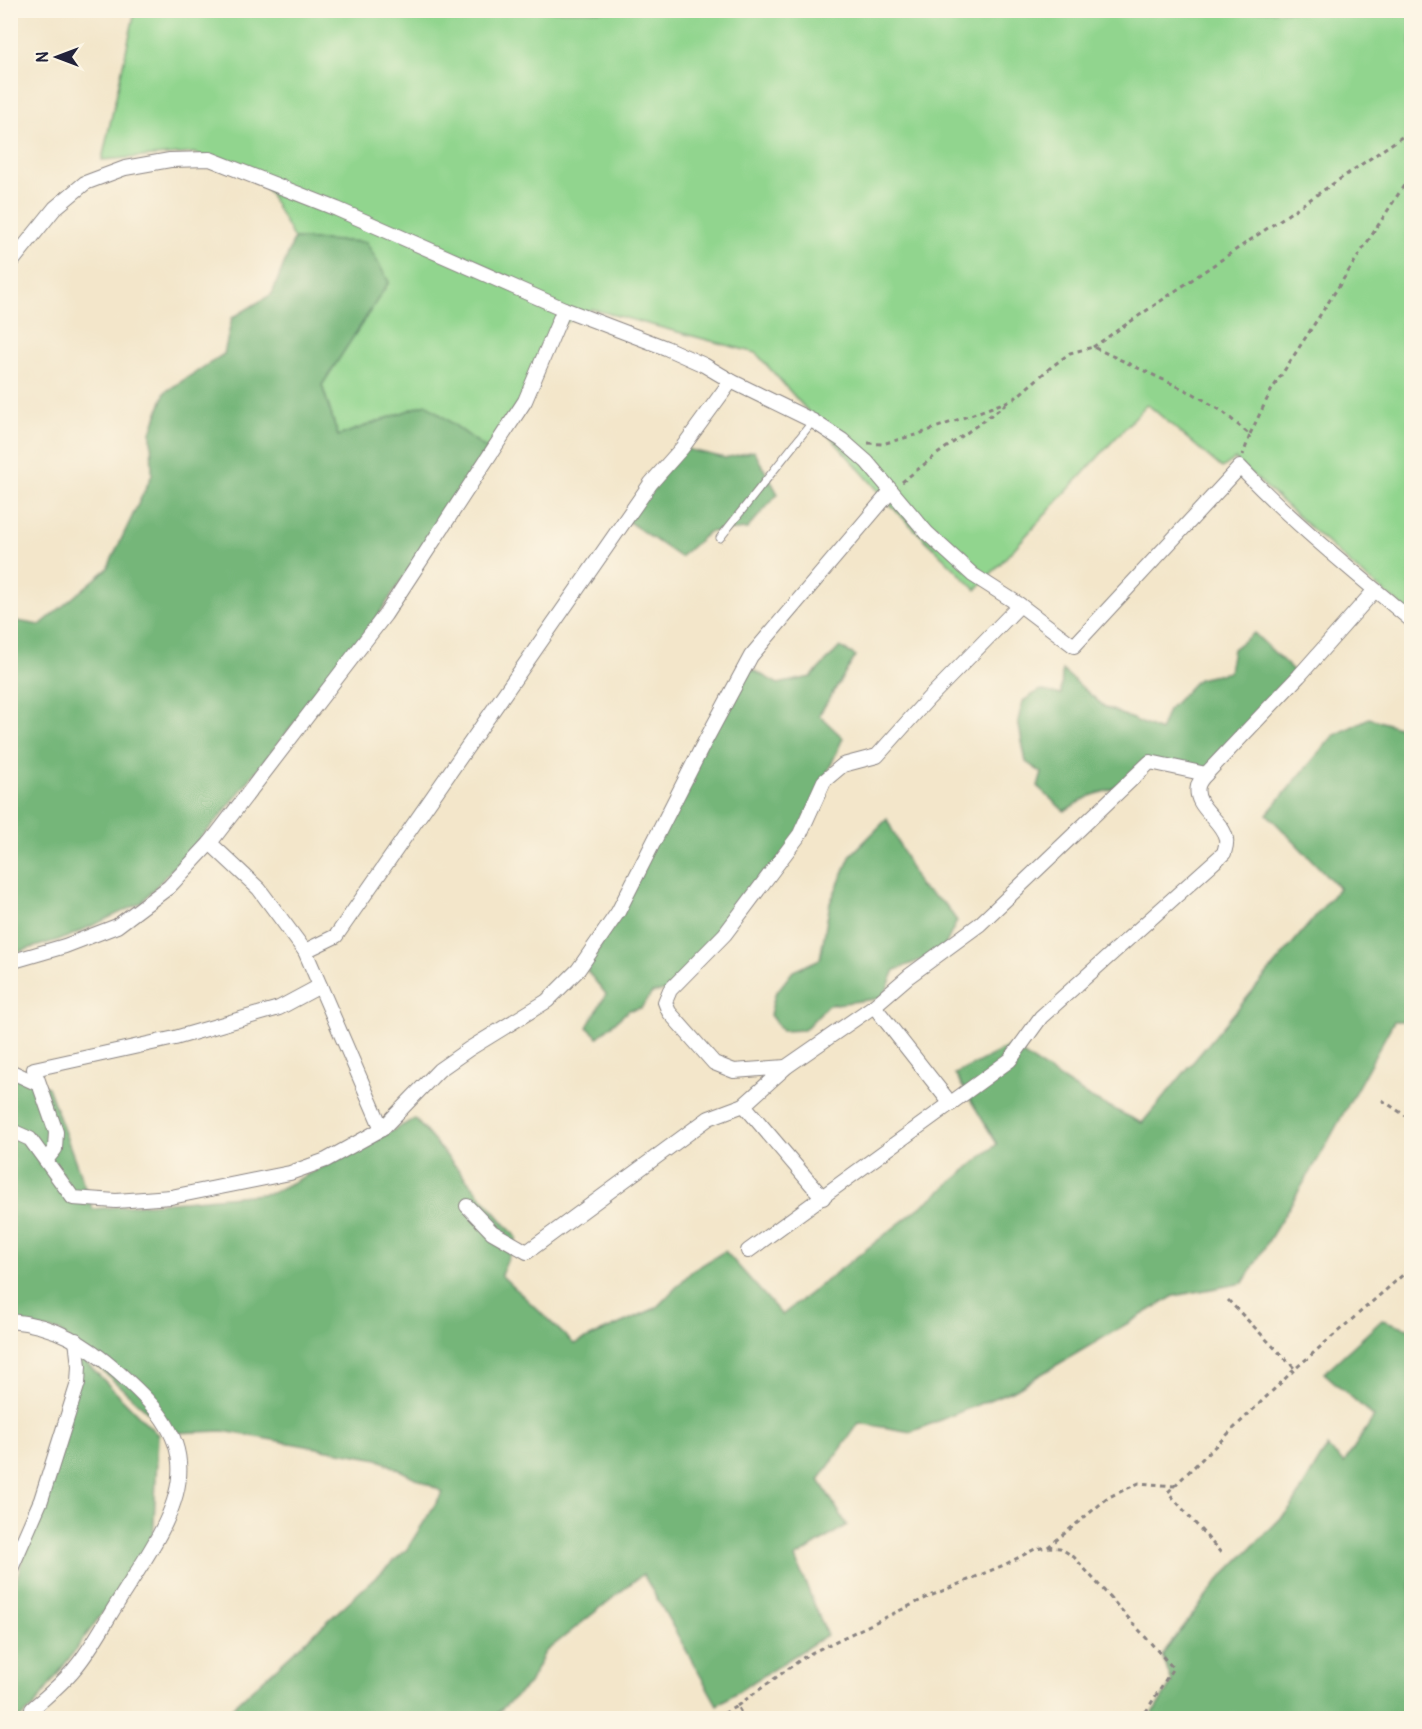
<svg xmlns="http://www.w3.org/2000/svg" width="1422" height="1729" font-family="Pangolin,sans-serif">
<rect width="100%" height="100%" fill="#fcf5e5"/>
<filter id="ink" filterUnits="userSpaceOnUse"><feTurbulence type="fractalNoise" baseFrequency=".0167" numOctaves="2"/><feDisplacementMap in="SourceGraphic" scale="12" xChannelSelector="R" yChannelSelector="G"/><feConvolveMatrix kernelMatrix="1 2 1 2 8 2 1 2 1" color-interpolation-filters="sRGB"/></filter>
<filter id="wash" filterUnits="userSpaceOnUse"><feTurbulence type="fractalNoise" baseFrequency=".008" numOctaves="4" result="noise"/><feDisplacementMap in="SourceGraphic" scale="24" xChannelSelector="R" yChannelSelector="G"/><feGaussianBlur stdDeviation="1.35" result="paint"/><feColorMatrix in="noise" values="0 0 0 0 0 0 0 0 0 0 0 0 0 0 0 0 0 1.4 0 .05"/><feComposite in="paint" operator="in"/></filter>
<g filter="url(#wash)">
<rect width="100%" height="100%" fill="#f3e6ca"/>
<path fill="#91d58e" stroke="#5a7c64" stroke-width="1.5" d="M135,11h1276v602l-52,-41 -124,-113 -13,9 -75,-64 -171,186 -78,-77 -142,-160 -164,-44 -36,19 -31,73 -37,49 -62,-46 -88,32 -16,-51 66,-103 -22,-40 -72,-3 -33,-61 -67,-25 -92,7z"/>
<g fill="#74b679" stroke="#4b6c5a" stroke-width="1.5">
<path d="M294,239l72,3 23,40 -67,103 16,51 88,-32 62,46 -119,179 -150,189 -78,85 -73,34 -57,17 -1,-334 30,5 67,-56 45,-94 -1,-43 14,-40 59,-38 8,-36 40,-24z"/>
<path d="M682,448l43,10 29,-7 24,43 -31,35 -38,3 -29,25 -54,-37z"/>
<path d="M1254,633l45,43 -93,98 -56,-12 -38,27 -22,7 -26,15 -26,-24 4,-14 -16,-11 -8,-41 5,-20 17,-11 21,5 1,-25 43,37 55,24 8,-21 30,-31 31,-7 4,-23z"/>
<path d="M840,647l16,9 -37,59 24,23 -43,96 -130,156 -18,3 -11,15 -12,2 -31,27 -11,-10 19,-33 -19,-23 115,-224 44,-81 32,18 33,-7z"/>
<path d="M1369,718l42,13v290h-17l-74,135 -77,127 -69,13 -158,93 -105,43 -52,-9 -40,57 28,45 -52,33 32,77 -110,70 -74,-131 -98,78 -16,32 -37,34h-271l186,-169 36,-57 -65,-33 -155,-28 -52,2 -112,-102 -48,-6v-254l37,16 45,122 179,-16 143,-74 102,119 -16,37 73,69 82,-36 36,-37 33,-20 57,64 155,-121 60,-50 -42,-70 55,-28 79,51 53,26 197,-235 -72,-74 66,-78z"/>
<path d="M887,819l33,68 25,17 12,17 -15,31 -47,18 -12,28 -55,7 -24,25 -22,1 -12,-16 5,-21 18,-23 27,-12 10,-56 21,-48z"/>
<path d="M1382,1320l29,9v389h-261l22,-36 -10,-27 57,-75 72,-72 36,-61 17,16 30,-46 -50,-44z"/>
<path d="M78,1354l80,81 -5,109 -121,165 -12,9h-9l-1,-114z"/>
</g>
</g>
<g filter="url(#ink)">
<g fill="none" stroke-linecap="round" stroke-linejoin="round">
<g stroke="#8a8482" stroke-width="9">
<path id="lane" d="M720,538l93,-117"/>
</g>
<g stroke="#8a8482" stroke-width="16">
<g id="street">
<path d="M10,264l45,-56 30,-25 40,-15 45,-8 40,-1 127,50 227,100 102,39 38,17 27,16 82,40 29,19 25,22 60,71 46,42 47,30 54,41 166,-179c53,56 113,104 172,154"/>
<path d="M305,951l-46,-62 -49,-46 175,-228 140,-214 39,-92"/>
<path d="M10,962l55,-16 52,-20 52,-39 41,-44"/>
<path d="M874,1006l77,98"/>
<path d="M786,1067l-52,4 -20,-8 -45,-51 -4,-10 5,-12 55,-56 75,-100 24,-53 19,-16 34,-9 51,-57 92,-94"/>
<path d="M10,1071l28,13"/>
<path d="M744,1105l79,93"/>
<path d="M382,1129l-77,-178 31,-15 315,-453 31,-35 49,-67"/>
<path d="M10,1130l20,9 43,59 43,3 55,-4 119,-24 36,-13 56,-31 57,-59 30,-21 78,-48 31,-31 40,-58 84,-165 49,-91 140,-165"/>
<path d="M46,1160l9,-11 1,-17 -22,-63 141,-31 104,-30 41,-22"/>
<path d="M467,1206l25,26 35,20 182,-134 35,-13 42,-38 88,-61 35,-30 71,-52 170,-162 56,12"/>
<path d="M748,1251l262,-191 31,-43 183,-164c1,-4 3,-9 2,-14 -3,-19 -33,-32 -28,-53 1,-4 5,-9 8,-12l93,-98 76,-86"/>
<path d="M10,1321c46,4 76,23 109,52 27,24 57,52 60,89 5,47 -38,102 -61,140 -14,22 -26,46 -43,66 -12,15 -28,28 -43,41"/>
<path d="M10,1571l31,-71 37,-117 1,-17 -3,-26"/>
</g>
</g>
<g stroke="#8a8482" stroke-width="3" stroke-dasharray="4.5 4.5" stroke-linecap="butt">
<path d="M1093,347l319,-217"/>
<path d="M1250,434l21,-43 141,-218"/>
<path d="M868,443l14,1 37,-10 95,-35 36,-31 20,-15 23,-6 101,47 28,17 28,24 -7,20"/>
<path d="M902,482l34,-27 73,-53"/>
<path d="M1382,1100l30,20"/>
<path d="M1228,1300l67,69 117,-102"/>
<path d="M1048,1547l61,-50 30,-14 36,3"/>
<path d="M1221,1553l-53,-61 127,-123"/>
<path d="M737,1706l70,-51 121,-58 78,-33 29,-15 13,-2 12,1 14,9 99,111 -31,50"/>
<path d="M716,1718l21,-12 7,12"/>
</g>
<use href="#lane" stroke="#fff" stroke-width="7"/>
<use href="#street" stroke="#fff" stroke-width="14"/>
</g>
</g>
<rect width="1422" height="1729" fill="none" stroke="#fcf5e5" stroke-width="36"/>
<g transform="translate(57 57) rotate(270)" stroke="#fcf5e5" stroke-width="4.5" paint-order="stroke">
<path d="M0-4.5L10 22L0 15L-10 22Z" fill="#22223b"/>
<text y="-9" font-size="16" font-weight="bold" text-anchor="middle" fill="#22223b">N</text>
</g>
</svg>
